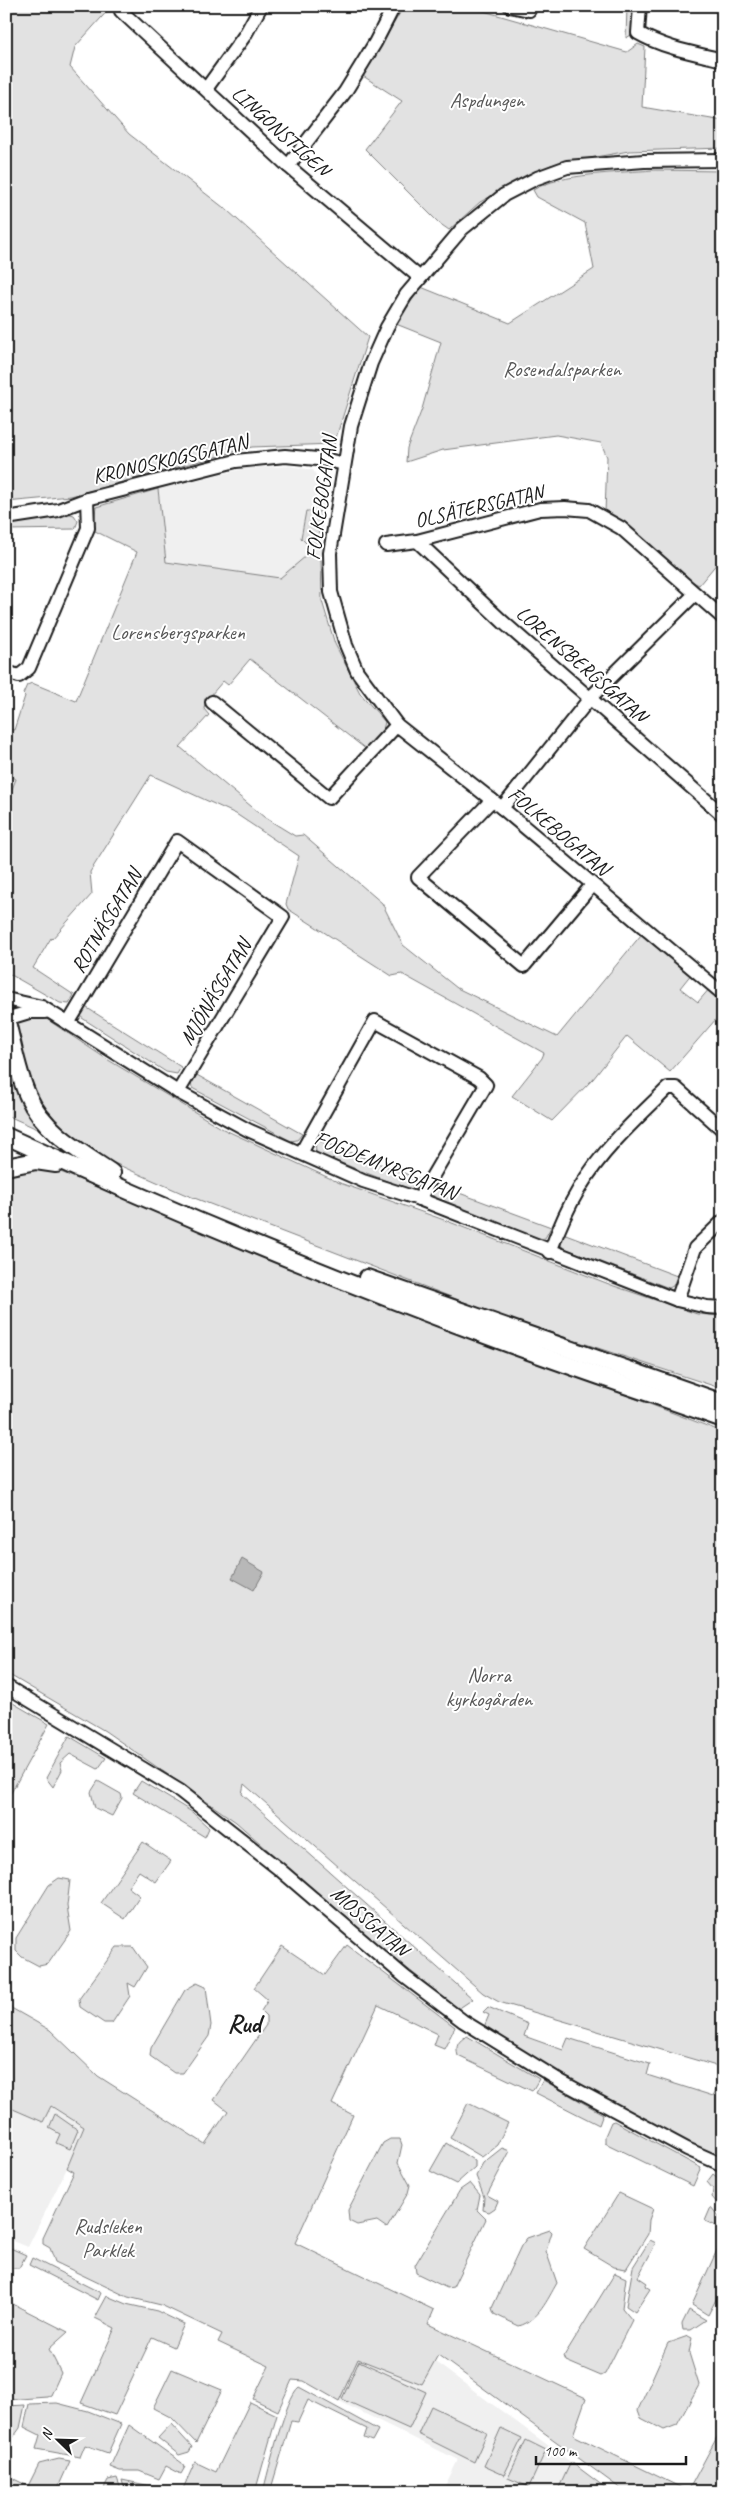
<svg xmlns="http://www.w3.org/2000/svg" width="729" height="2498" font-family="Caveat,sans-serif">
<rect width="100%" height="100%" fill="#fff"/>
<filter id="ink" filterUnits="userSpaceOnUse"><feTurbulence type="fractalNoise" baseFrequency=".02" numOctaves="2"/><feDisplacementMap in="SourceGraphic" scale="10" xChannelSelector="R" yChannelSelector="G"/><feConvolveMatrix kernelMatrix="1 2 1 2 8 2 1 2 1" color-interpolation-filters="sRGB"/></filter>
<g filter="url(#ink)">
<g fill="#f0f0f0">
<path d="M291,466l22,4 12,20 -4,70 1,41 -42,-23 -115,-16 -7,-73 89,-21z"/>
<path d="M6,2106l37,16 7,-16 34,21 -17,41 -39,79 -22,-9z"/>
<path d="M358,2359l64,25 12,-23 177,131h-169l16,-32 -119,-59z"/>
</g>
<g fill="#e2e2e2" stroke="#7f7f7f">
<path d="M6,6h102l2,2 -35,39 -5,20 59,67 99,77 140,126 -34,107 -82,3 -181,49 -65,6z"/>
<path d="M404,6h62l161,46 11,-8 7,3 -3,60 81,14v27l-94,3 -78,14 -71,37 -31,28 -10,-7 -74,-74 37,-48 -39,-25z"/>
<path d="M627,6h7l-1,28 -7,4z"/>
<path d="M653,170l70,1v385l-24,29 -10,-5 -84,-67 2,-56 -6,-14 -45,-8 -113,15 -37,12 1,-14 15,-39 19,-67 -45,-18 25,-37 89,36 84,-54 -9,-46 -48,-26 -4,-7c27,-17 88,-17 120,-20z"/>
<path d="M158,489l8,73 114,16 32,-27 9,9 1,41 13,43 25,49 25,29 -3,11 -15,17 -117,-91 -22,26 -5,-4 -18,21 -1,7 5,6 -29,32 84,70 31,19 8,-1 79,68 21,42 54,43 100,49 84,-102h4l47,38 -12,15 18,14 12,-14 13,11v12l-53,61 -43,-36 -34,43 -41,42 -40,-25 30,-38 2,-5 -142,-79 -10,2 -104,-67 -2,-5 13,-48 -63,-42 -85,-39 -61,97 2,22 -40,45 -1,-1 -18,30 41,27 -5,9 -9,-1 -54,-31v-168l10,-25 -10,-6v-45l8,2 11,-34 -2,-2 4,-9 5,-2 44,18 61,-149 -44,-22 3,-23z"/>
<path d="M306,511l16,1 -4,25 1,7h-12l-6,-6z"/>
<path d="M64,512l10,3 4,6 -3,8 -69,1v-8z"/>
<path d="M6,992l99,66 118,71 117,54 107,38 167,65 83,28 26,2v73l-220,-72 -319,-123 -178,-79z"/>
<path d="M84,1006l97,61 -4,7 -11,-2 -84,-54 -1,-5z"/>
<path d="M195,1074l107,60 -5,6 -6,1 -99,-53 -1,-6z"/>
<path d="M315,1139l107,41 -6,9 -4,2 -96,-38z"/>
<path d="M26,1158l371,150 326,124v636l-224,-66 -16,-9 -239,-209 -2,10 231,205 -15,10 -104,-83 -118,-104 -131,-91 -99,-58v-503z"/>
<path d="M435,1184l116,43 -6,11 -5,1 -104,-38 -4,-7z"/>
<path d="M563,1233l114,43 -4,10 -4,2 -107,-41 -2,-5z"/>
<path d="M6,1699l43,25 -43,78z"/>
<path d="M69,1736l37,22 -8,11 -28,-15 -10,9 2,7 -9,17 -7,-9z"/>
<path d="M98,1781l23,13 1,4 -10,18 -17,-8 -4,-16z"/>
<path d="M141,1781l51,31 17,16 -4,9 -72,-44z"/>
<path d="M143,1842l28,19 -15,21 -17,-11 -11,16 12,9 -15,23 -24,-16z"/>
<path d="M59,1878l11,2 -3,26 4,25 -23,33 -9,2 -17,-9 -6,-6v-13l33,-53z"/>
<path d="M347,1945l108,82 -11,22 -10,-4 4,-11 -60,-29 -46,99 21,11 -58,128 139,67 -6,14 158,74 -13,37 115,56 35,-65v50l-13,16h-85l-187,-137 -16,29 -64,-25 -19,42 -35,-20 -12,-1 -14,31 -25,-12 16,-33 -51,-24 4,-8 -61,-29 -33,-8 -73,-35 -5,-14 -7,-4v-6l31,-66 -7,-4 17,-41 -33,-21 -8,16 -37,-16v-101l44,25 48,46 107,68 23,-33 -14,-11 52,-75v-9l-5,-5 7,-11 -14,-12 28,-42 43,29z"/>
<path d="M117,1947h16l14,20 -12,20 -7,-4 2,13 -18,27h-8l-24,-16 -1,-8z"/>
<path d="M197,1983l9,4 5,38 -2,11 -26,37h-9l-24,-17 1,-8 34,-58z"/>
<path d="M488,2007l40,17 -4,12 39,14 5,-12 82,26 -3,11 66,21 10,-20v82l-30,-12 -156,-86 -53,-33 5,-12 -6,-3z"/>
<path d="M467,2036l72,43 -7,12 -74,-35c-3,-10 0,-15 9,-20z"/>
<path d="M543,2080l60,34 -4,11 -63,-32z"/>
<path d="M468,2103l40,20 -11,22 -15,12 -32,-19z"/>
<path d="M55,2114l23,16 -8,19 -14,-6 4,-9 -11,-6z"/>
<path d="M614,2121l87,47 -8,18 -88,-43v-7l6,-14z"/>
<path d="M390,2139h10l2,6 -4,18 12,22 -2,8 -21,35 -10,-7 -20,4 -8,-4 -1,-11 35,-67z"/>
<path d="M446,2143l29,18v6l-19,17 -26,-13z"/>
<path d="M502,2148l8,3 -23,44 11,6 -3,7 -6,4 -6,-2 1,-13 -8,-21 7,-13z"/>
<path d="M713,2174l10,8v28l-11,-13 1,-8 -6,-7z"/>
<path d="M470,2183l10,12 -3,15 9,9 -33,68 -6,1 -31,-15 -1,-8 45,-75z"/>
<path d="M619,2193l34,16 -4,11 -1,14 -22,35 -12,-2 -30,-18z"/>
<path d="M711,2207l12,15v7l-18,-8z"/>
<path d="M550,2230l2,2 -6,19 11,32c-10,17 -18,37 -38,43l-25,-12 -2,-6 29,-62 6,-8z"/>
<path d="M723,2237v49l-15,29 -16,-10z"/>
<path d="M650,2240l6,3 -18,34 9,6 -2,3 5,3 -15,23 -9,-6 7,-39z"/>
<path d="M6,2246l20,9 -7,13h-13z"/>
<path d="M32,2258l69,35 -3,7 -69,-35z"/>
<path d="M615,2273l11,5 -4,30 10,12 -27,54 -4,2 -35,-15 -2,-5z"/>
<path d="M107,2296l19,8 31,7 27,13 -10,23 -22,-10 -37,78 -34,-12 34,-75 -20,-10z"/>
<path d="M11,2303l57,29 -19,17 12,24 -10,22 -4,2 -41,3v-87z"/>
<path d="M689,2310l17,10 -15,10h-8l-1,-6z"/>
<path d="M688,2336l4,2 -3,15 10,32 -22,40 -13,5 -23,-12 -3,-8 30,-67z"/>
<path d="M359,2361l67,31 -17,37 -67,-30z"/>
<path d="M172,2369l50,21 -26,53 -24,-25 -19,-10z"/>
<path d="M299,2387l79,43 -6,11 -8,-3 3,-9 -59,-29 -10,22 -7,-1 -21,71h-7c5,-20 23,-96 36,-105z"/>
<path d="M250,2402l27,13 -22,77 -73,-1 13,-29 21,10z"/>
<path d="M57,2403l31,8 33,13 -13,29 -23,-8 -5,12 -44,-8 4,-14 -16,-8 5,-23z"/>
<path d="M25,2405l-5,23 -8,11 -6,-3v-30z"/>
<path d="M431,2406l56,27 -13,29 -56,-28z"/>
<path d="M171,2424l21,23 -3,5 -10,3 -21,-17z"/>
<path d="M129,2425l53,38 3,4 -4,7 -15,-8 -7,13 -20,-8h-19l-10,-4z"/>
<path d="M501,2428l21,10 -18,37 -20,-9z"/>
<path d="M526,2440l20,10 -17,37 -21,-9z"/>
<path d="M59,2459l11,2 -14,31h-21l-29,-8v-9l22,11 11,-22z"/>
<path d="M571,2462l40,30h-54z"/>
<path d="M117,2478l5,14h-20l6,-12z"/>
<path d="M122,2480l29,6 -3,6h-23z"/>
</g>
<path fill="#b8b8b8" stroke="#7a7a7a" d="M242,1559l22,13 -10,18 -22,-12z"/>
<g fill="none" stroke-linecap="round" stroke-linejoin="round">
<g stroke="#1c1c1c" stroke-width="16">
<g id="minor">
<path d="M124,6l-3,5 167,155 131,111"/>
<path d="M510,6l19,4 2,-4"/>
<path d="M640,6l-2,27c26,15 56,20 85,27"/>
<path d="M206,89l39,-54 16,-29"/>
<path d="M723,160l-79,1 -77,6 -30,11 -33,17 -42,34 -56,66 -19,32 -16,36 -20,63 -21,127 1,39 15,53 11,26 40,54 105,83 221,186"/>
<path d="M288,166l57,-74 30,-49 19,-37"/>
<path d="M6,518l52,-8 29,-11 149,-38 49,-5 43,4 16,4"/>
<path d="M417,541l86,81 220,193"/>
<path d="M386,545l31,-4 123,-32 25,-1 24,2 32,18 102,90"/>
<path d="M6,672l13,4 10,-8 59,-140 -1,-29"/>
<path d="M212,702l117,96 68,-73"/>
<path d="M492,800l-74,77 106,89 68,-81"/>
<path d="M502,808l89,-111 104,-103"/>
<path d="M6,999l36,8 136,85 70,38 115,51 56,18 258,101 30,7 16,1"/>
<path d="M6,1019l23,-7h16"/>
<path d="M69,1022l108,-181 106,76 -105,175"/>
<path d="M301,1153l74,-132 104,57 7,7 -67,114"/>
<path d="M550,1252c8,-22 17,-43 29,-63 22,-38 58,-71 89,-101h8l47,42"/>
<path d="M677,1300l18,-52 28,-27"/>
<path d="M6,1686l174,105 99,78 126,108 58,44 99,61 125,67 36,16"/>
</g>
</g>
<g stroke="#1c1c1c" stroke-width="20">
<g id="major">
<path d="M6,1018c7,26 11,54 22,78 16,36 53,56 84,77"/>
<path d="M6,1136c161,74 324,142 490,203 75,28 151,53 227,80"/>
<path d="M6,1167l30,-6 20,3"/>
<path d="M367,1278l356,125"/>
</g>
</g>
<use href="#minor" stroke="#fff" stroke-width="12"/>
<use href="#major" stroke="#fff" stroke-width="16"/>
</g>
</g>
<g text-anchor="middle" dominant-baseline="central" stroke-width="4" stroke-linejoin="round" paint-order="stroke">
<g font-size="21" fill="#575757" stroke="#fff">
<text x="487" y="100">Aspdungen</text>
<text x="562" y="369">Rosendalsparken</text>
<text x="178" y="632">Lorensbergsparken</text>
<text x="489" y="1675">Norra<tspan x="489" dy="24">kyrkogården</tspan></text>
<text x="108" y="2226">Rudsleken<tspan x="108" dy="24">Parklek</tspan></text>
</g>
<g font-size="21" fill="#1c1c1c" stroke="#fff">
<text transform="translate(281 131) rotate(42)">LINGONSTIGEN</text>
<text transform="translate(170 459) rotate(-13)">KRONOSKOGSGATAN</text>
<text transform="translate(321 498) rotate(-82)">FOLKEBOGATAN</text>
<text transform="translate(479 506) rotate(-13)">OLSÄTERSGATAN</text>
<text transform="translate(582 664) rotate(41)">LORENSBERGSGATAN</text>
<text transform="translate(559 831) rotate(40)">FOLKEBOGATAN</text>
<text transform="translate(106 921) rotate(-59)">ROTNÄSGATAN</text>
<text transform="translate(215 992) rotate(-59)">MJÖNÄSGATAN</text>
<text transform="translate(386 1165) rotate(22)">FOGDEMYRSGATAN</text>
<text transform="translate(370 1921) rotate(41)">MOSSGATAN</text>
</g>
<g font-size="26" font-weight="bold" fill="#1c1c1c" stroke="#fff">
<text x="244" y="2023">Rud</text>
</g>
</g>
<rect width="729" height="2498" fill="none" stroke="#fff" stroke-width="25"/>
<rect x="12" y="12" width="704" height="2473" fill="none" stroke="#1c1c1c" stroke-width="2" filter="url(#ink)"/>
<g transform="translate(58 2440) rotate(293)" stroke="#ffffff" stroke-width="4" paint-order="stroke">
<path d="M0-4L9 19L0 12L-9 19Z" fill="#1c1c1c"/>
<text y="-8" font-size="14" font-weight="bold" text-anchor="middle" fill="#1c1c1c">N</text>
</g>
<path d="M536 2456v8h150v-8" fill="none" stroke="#1c1c1c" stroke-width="2.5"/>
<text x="544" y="2456" font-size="15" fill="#1c1c1c" stroke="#ffffff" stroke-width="4" paint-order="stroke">100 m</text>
</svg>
